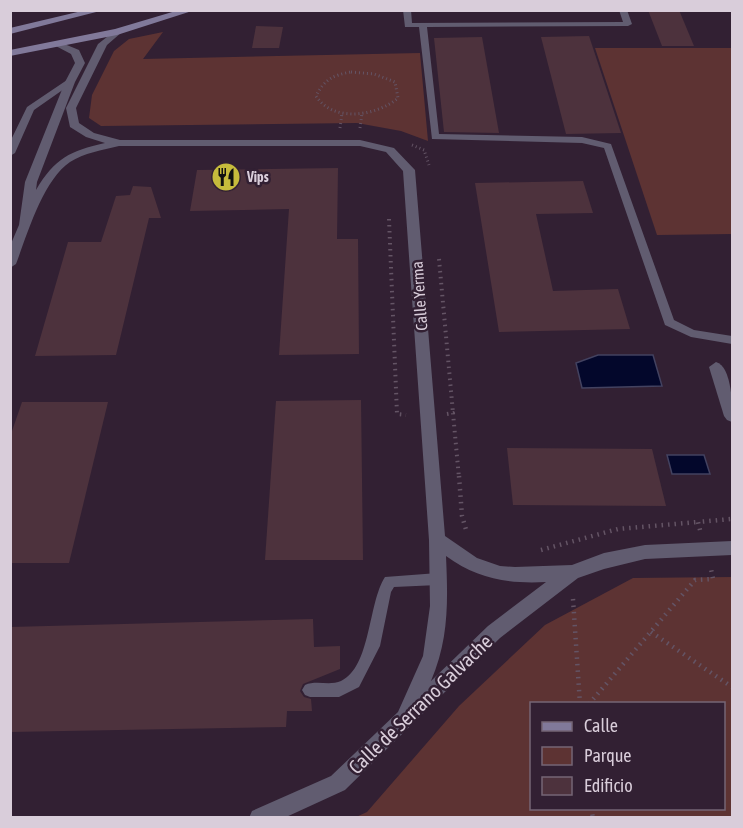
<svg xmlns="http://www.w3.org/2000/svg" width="743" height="828" font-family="'Asap Condensed',sans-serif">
<rect width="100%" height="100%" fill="#322033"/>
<g fill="#5d3333" fill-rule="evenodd">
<path d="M163,32l-20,27 277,-6 8,88 -27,-10 -44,-8 -256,3 -12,-8 3,-23 22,-44 15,-12z"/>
<path d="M595,48h137v186l-75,1z"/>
<path d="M732,577v240h-376l11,-5 92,-106 86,-81 88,-47zM532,704h192v104h-192z"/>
</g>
<g fill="#03072b" stroke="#434260" stroke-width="1.5">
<path d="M598,355h55l9,31 -80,2 -6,-25z"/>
<path d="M667,455h37l6,19h-38z"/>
</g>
<g fill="#4d323d">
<path d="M648,10h31l15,36h-32z"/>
<path d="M256,26l27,1 -4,21h-27z"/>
<path d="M589,36l32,97 -55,1 -25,-97z"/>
<path d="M482,37l17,96 -55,-1 -10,-94z"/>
<path d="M338,168l-1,71h21l1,115 -80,1 10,-146 -99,2 7,-41z"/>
<path d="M583,181l10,32 -57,1 17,77 65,-2 12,40 -131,3 -24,-149z"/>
<path d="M133,186l18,1 10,31h-12l-33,137 -81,1 33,-114h33l15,-46 14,-1z"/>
<path d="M361,400l2,160h-98l11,-159z"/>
<path d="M22,402h86l-39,161h-59v-126z"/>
<path d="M507,448l145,1 14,57 -153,-1z"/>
<path d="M313,619l1,28 26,-1v23l-37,15 -3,7 4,6 7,2 1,12h-25l-1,16 -276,5v-105z"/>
</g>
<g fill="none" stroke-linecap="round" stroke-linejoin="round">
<g stroke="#645465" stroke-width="3" stroke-dasharray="1 3" stroke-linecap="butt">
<path d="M351,72l23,2 21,8 3,16c-21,18 -65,25 -82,-2 8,-16 17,-21 35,-24z"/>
<path d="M340,128l2,-15"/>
<path d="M360,128l2,-15"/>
<path d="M412,145l12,5 5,15"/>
</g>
<g stroke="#645465" stroke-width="4" stroke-dasharray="1.5 4.5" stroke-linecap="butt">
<path d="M389,219l8,195 9,1"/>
<path d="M439,259l14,154"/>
<path d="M447,414l6,-1 6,65"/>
</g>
<g stroke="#645465" stroke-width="4.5" stroke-dasharray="1.5 5" stroke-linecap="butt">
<path d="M459,476l3,40 5,17"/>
<path d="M700,530l-2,-8 33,-3 1,-3"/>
<path d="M541,550l77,-21 80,-7"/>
<path d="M573,599l7,105"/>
<path d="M651,632l81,55"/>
<path d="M589,704l106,-124 18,-1 -2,-10"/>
<path d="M591,808l2,10"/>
</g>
<g fill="#615c70" fill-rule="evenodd">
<path d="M403,10h8l1,13 211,-1 -4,-12h8l5,14 -4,2 -201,1 12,107 143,3 29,7 63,176 20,10 38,6v8l-41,-7 -26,-12 -61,-177 -22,-5 -150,-4 -13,-112h-14z"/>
<path d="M67,80l7,2 -40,28 -19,43 -5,3v-14l17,-35z"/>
<path d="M438,573l5,2 2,4 -2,4 -5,2 -44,2 -3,5 -11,54 -21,41 -20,10h-29l-5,-2 -3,-5 3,-5c11,-5 25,1 36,-4 30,-14 27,-78 44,-104z"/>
</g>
<g fill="#615c70" fill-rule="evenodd">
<path d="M117,29l5,3 -15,13 -31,63 3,15 15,10 26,7h240l34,8 21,22 30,366 32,22 23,8 15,1 57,-2 32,-12 41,-8 87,-4v14l-87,4 -41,10 -26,9 -78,60 -155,152 -61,28h-35l3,-7 79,-35 67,-64 25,-56 7,-50 -1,-66 -26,-369 -17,-19 -26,-6h-241c-17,4 -35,7 -49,16 -27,18 -43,73 -54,102l-6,4v-22l9,-21 6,-43 40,-100 10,-19 -4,-9 -19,-10 5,-3 22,9 6,13 -10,19 -38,100 -1,8c19,-32 34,-39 69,-47l-19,-6 -16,-10 -4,-19 32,-64zM446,556c31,23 63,28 100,26l-58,44 -57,55c18,-42 17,-80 15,-125z"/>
<path d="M716,362c16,4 17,46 16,60l-5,-2 -3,-4 -15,-49z"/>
</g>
<g fill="#81799a" fill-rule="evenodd">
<path d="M86,10h18l-94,24v-6z"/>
<path d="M179,10h16l-78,25 -107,21v-6l105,-21z"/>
</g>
</g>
<defs>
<g id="restaurant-disc" transform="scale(1.5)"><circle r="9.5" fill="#c6bb3c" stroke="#322033"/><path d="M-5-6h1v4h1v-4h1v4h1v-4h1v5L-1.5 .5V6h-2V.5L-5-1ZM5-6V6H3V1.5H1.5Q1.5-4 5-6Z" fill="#111"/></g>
</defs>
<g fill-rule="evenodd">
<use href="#restaurant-disc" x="226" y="177"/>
</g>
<g text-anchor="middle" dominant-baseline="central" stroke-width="5" stroke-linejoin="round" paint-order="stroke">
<g font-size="14" font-weight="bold" fill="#d9cdda" stroke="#322033" text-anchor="start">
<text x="247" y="177">Vips</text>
</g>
<g font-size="16" fill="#d9cdda" stroke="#322033">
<text transform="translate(419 296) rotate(-94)">Calle Yerma</text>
</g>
<g font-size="20" fill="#d9cdda" stroke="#322033">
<text transform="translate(420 704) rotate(-44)">Calle de Serrano Galvache</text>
</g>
</g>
<rect width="743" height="828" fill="none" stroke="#d9cdda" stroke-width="24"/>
<rect x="530" y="702" width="195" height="108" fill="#322033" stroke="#756576" stroke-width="1.5"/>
<rect x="542" y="722" width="30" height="9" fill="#81799a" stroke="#756576" stroke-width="1.5"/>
<text x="584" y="732" font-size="18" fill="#d9cdda">Calle</text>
<rect x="542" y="747" width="30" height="18" fill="#5d3333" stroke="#756576" stroke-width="1.5"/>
<text x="584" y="762" font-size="18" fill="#d9cdda">Parque</text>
<rect x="542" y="777" width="30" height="18" fill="#4d323d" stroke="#756576" stroke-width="1.5"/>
<text x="584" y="792" font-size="18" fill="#d9cdda">Edificio</text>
</svg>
